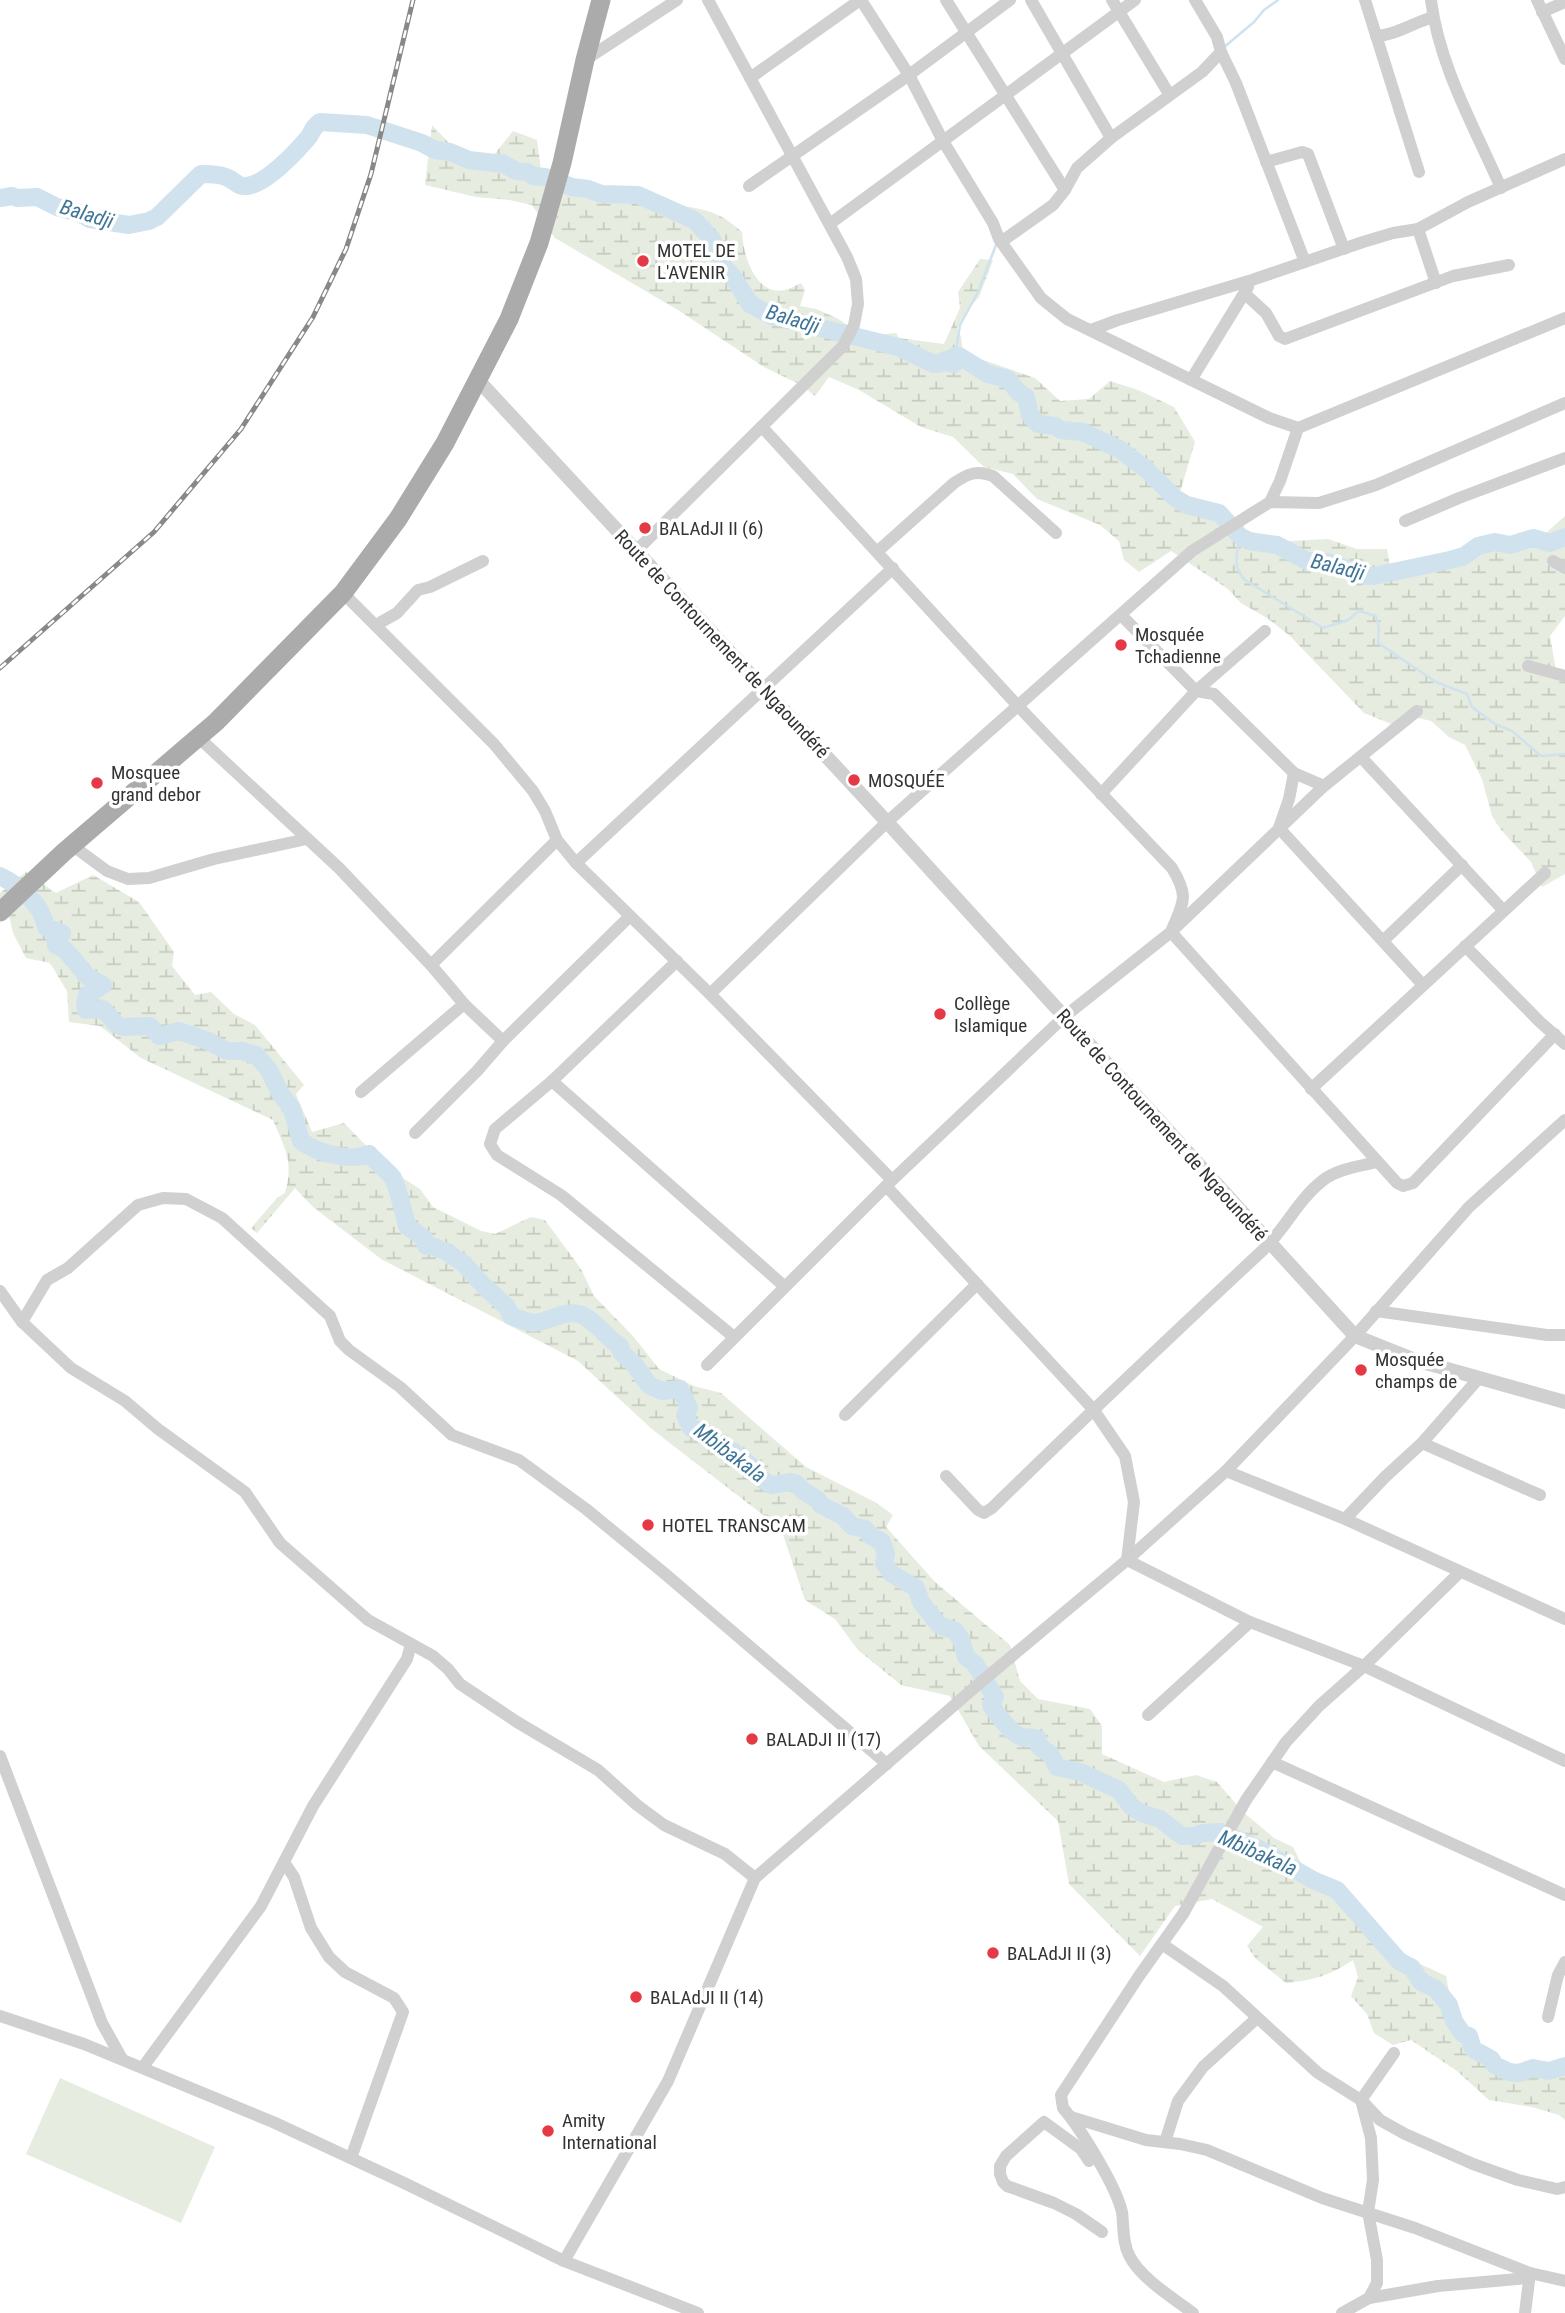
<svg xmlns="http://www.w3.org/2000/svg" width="1565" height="2313" font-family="'Roboto Condensed',sans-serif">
<defs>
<pattern id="wetland-marsh" width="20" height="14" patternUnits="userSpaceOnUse" patternTransform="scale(1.75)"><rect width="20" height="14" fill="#e6ecdf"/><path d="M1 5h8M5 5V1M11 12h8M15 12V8" fill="none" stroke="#c6cbc0"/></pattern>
</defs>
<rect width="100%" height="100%" fill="#fff"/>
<path fill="#e6ecdf" d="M60,2078l155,69 -34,76 -155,-69z"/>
<g fill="url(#wetland-marsh)">
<path d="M432,125l31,33 30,-2 20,-25 24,9 5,37 29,12 80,18c22,-4 54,0 73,11 6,4 12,9 18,14 1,19 9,52 31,58 10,3 20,-3 28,-7l4,7 -5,16 16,3 21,9 19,13 18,4 22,-2 3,5 45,6 16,-36 -2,-16 22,-33 13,1 -14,37 -12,13 -10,18 4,9 2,16 72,25 25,23 29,-2 21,-18 28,9 36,17 21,35 -17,57 9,8 21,10 32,22 31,3 57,-3 29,10h30l3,17h24l83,-31 11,4 29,2 28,-25v100l-15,20 6,34 9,8v196l-23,13 -11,-25 -29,-31 -10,-15 -10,-37 -17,-34 -16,-8 -18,-16 -17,-4 -20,8 -30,-12 -74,-77 -23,-18 -26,-15 -13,-14 -57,-38 -32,21 -15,-12 -5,-19 -19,-16 -63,-26 -24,-25 -29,-7 -31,-30 -32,-10 -62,-37 -30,-13 -14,19 -12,-10 -39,-19 -86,-57 -123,-72 -23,-33 -23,-5 -33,-3 -51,-12z"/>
<path d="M26,872l30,21 37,-18 46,27 35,50 -2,14 23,29 16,-3 23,22 21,11 49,60 -8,9 16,38 32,-9 46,47 30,19 13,18 48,24 14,3 36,-17 14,3 36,49 13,27 39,40 26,33 35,17 27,7 85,74 69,35 18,13 -7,12 49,55 75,63 10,36 18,18 52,10 12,17v28l62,28 32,-7 21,7 26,30 31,26 19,9 14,28 34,11 60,69 45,21 8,42 27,46 43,5 41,-1v52l-6,-5 -27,-8 -43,-7 -32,-29 -46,-31 -18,5 -19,-12 -7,-19 -16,-18 7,-19 -5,-17c-24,16 -39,20 -67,23l-30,-24 -9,-13 16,-19 -51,-28 -37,7 -35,50 -71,-72 -11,-63 -79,-75 -29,-50 -49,-11 -43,-35 -23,-31 -30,-19 -24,-71 -128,-99 -75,-69 -197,-102 -68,-52 -18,-19 -38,45 -6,-5 26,-30 8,-5c9,-32 0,-44 -12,-73l-132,-62 -41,-32 -31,-4 -2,-31 -17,-28 -24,-5 -13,-25 -3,-14 -10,-9v-17z"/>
</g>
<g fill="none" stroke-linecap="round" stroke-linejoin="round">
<g stroke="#cfe2ee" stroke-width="2.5">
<path d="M1223,48l31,-26 10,-12 14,-10"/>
<path d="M954,364l6,-39 18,-33 18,-47"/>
<path d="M1240,536c-3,16 -8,32 5,44l78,48 25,-8 11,-9 17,5 3,12 -1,15 58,39 31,12 5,13 23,17 17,7 29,25 24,-2"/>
</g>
<g stroke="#cfe2ee" stroke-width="18">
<path d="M0,198l12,-2 5,2 20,-1 20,10 22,6 11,6 39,6 20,-4 8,-4 44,-43c8,0 20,0 27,4 7,3 10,9 19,8 19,-2 48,-33 60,-47 6,-6 4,-11 13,-17l47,3 55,18 13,7 15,2 19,8 35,4 12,7 11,1 6,4 12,1 27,10 16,2 13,5 37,1 56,25 18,19 10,26 12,13 16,26 22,12 126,31 36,17 8,-1 3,-3 -1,2 10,2 1,-8h4l29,18 20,5 10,13 8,5 4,18 8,9 17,2 6,4 22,2 36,17 28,21 28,28 12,7 32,8 21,23 9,5 28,4 30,16 21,1 37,14h9l76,-16 14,-4 14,-10 17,-4 15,3 23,-7 17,5 15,-6"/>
<path d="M0,876c20,10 42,28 46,51l16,6 -1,3 -6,3 1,6 9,5 19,22 1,3 18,10 -16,10 -2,9 1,6 17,-1 13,15 7,3 27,-1 9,10 20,-5 29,10 19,10h15l14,4 13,15 11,23 12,16 9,32c16,12 49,21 68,13 8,9 17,15 24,24 4,7 12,39 14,48l18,13 1,7h6l15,6 17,12 20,22 23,21 4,9c6,2 15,6 22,7 14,0 34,-15 49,-8 16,7 24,24 38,31l1,6 13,12 15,21 13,6 18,-2 9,19 -4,7 6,13 10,2 4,7 29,15 6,7 9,5 7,11 13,9 4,1 17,-3 7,2 5,6 16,10 3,5 22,11 9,10 13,3 6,7 11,6 4,12 -2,9 8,11 24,14 5,14 18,23 16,6 6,8 5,18 9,7 20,33 -4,8c5,8 21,30 31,32 6,1 10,0 16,2l1,7 12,9 6,12 23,5 39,18 12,16 10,7 19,6 22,17h13l7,-3 18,-1 39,17 54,31 24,10 62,71 13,7 9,14 15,7 13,16 5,16 9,13 6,2 4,13 18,10 4,6 14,7 10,1 14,-5 16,3 16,-5"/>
</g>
<g stroke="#d0d0d0" stroke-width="12">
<path d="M861,0l48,75 34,66 50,82 6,16 42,59 26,21 202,99 29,10 267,-110"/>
<path d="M946,0l119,190"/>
<path d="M1031,0l80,138"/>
<path d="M1112,0l57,94"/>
<path d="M1195,0l22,37 4,15 15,31 69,179"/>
<path d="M1365,0l54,172"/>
<path d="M1431,0c8,66 44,128 70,188"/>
<path d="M1537,0l28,59"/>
<path d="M1542,12l23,-10"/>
<path d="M1376,36c18,0 39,-14 57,-19"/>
<path d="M585,60l92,-60"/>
<path d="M750,78l110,-78"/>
<path d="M1266,162l36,-10 6,2 36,95"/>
<path d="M749,186l160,-111 101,-75"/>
<path d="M831,223l304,-223"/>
<path d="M1418,229l18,54"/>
<path d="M1001,242l52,-37 12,-15 12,-22 34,-30 91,-66 19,-20"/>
<path d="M1245,294l21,19 13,23 6,3 168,-63 56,-11"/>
<path d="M1091,330l27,-10 134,-40 111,-38 30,-9 25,-4 50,-27 97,-43"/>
<path d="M1191,380l57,-93"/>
<path d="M762,427l256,279 154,162c18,30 11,34 -1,64l226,251 6,3 10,-3 142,-149"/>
<path d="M1270,502l10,-21 18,-53"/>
<path d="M1405,521l54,-23 106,-40"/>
<path d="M636,551l207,-205 11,-21 4,-21 -2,-25 -9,-22 -139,-257"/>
<path d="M878,551l76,-68c15,-10 23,-13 39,-7l63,57"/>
<path d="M1553,561l12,7"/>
<path d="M343,593l151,151 39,47 12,20 12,29 19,23 317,-295"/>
<path d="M1122,616l74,75 18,3 80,79 30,13"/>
<path d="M376,625l21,-12 21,-23 12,-3 53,-26"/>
<path d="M1528,666l37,10"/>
<path d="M198,737l141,131 92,97"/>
<path d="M1361,757l142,153"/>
<path d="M1294,773l-5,26 -10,29 144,157"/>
<path d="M1101,794l95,-103 69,-60"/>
<path d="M73,846l34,25 21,8 21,-1 65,-19 93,-20"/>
<path d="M576,863l134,131"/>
<path d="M1383,941l79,-76"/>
<path d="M1465,946l75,76 25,22"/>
<path d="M677,961l-125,120 -57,48 -5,15 7,11 64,40 173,142"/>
<path d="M503,1041l-39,-37 -33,-39 126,-125"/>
<path d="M552,1081l232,205"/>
<path d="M1311,1089l234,-216"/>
<path d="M361,1092l103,-88"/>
<path d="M415,1133l62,-62 26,-30 126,-124"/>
<path d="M892,1180l-182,-186 177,-172 305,-271 78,-49 49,1 57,-18 189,-82"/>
<path d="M886,1186l207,223 32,47 9,46 -7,58 123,62 114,44 201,95"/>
<path d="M0,1291l22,31 49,46 54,33 33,28 87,63 35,51 88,77 65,36 15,13 12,15 57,38 81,48 39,35 27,20 61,29 30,24"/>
<path d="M1376,1311l171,24h18"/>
<path d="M22,1322l25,-42 21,-12 70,-63 25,-7 23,1 36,19 108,98 10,25 9,9 51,37 52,48 67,25 67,49 78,64 223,191"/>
<path d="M707,1365l179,-179 178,-169 107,-85 153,-146 93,-75"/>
<path d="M845,1415l132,-131"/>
<path d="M1422,1443l118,52"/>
<path d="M1226,1471l119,48 220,100"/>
<path d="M946,1476l32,34 6,3 8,-5c89,-87 180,-173 271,-258 22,-21 35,-50 59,-69 15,-12 38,-15 55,-19"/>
<path d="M1345,1519l40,-42 37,-34 57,-65"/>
<path d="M1148,1715l102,-93"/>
<path d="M0,1756l102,267 20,36"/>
<path d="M1272,1762l293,133"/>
<path d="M284,1862l10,15 17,51 18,29 16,15 49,26 9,14 -52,146"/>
<path d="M1162,1944l61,42 95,87 43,27 19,20 25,14 68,30 45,16 39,9 8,-2"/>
<path d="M0,2016l84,28 189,78 129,60 162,79 134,52"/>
<path d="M1548,2017l10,-42 7,-13"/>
<path d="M143,2067l118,-161 52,-100 94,-147 4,-15"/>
<path d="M1071,2117l75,23 34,4 27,6 115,48 93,30 115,45 35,8"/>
<path d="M1165,2142l13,-41 25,-34 54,-49"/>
<path d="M1089,2161l-8,-12 -37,-27 -38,34 -6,10v8l3,8 4,4 47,17 22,11 26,18"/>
<path d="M564,2261l104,-180 87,-203 226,-196 146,-122 99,-89 129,-135 114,-129 96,-87"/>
<path d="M1369,2298l69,-12 91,-8"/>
<path d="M1193,2313c-20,-15 -54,-36 -64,-58 -7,-14 -5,-29 -7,-43 -6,-26 -41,-83 -59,-104l-2,-13 78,-119 44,-62 63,-114 40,-58 33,-36 45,-40 96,-94"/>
<path d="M1342,2313l27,-15 8,-15v-23l-9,-48 5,-32 -2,-42 -10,-38 33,-47"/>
<path d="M1525,2313l5,-40"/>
</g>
<path stroke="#d0d0d0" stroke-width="14" d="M478,380l409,442 468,514 60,24 150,42"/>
<path stroke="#ababab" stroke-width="19" d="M0,912l64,-60 152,-130 127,-129 55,-74 47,-76 64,-124 30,-76 23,-80 23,-103 16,-60"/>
<g stroke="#888" stroke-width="5">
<path id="rail" d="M0,668l154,-136 87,-103 72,-112 33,-68 25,-75 42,-174"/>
</g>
<use href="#rail" stroke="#fff" stroke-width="2.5" stroke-dasharray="8" stroke-linecap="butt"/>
</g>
<g fill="#e63946" stroke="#fff" stroke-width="2.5">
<circle cx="643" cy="261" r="7"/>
<circle cx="645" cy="528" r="7"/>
<circle cx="1121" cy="645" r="7"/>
<circle cx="854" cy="780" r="7"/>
<circle cx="97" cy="783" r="7"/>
<circle cx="940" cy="1014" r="7"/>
<circle cx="1361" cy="1370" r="7"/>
<circle cx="648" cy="1525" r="7"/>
<circle cx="752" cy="1739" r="7"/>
<circle cx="993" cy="1953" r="7"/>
<circle cx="636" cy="1997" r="7"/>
<circle cx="548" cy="2131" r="7"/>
</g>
<g text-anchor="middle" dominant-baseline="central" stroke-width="7" stroke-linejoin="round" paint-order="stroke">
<g font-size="19" fill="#333" stroke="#fff" text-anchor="start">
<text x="657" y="250">MOTEL DE<tspan x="657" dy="22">L'AVENIR</tspan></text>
<text x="659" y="528">BALAdJI II (6)</text>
<text x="1135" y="634">Mosquée<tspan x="1135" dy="22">Tchadienne</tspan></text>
<text x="111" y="772">Mosquee<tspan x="111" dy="22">grand debor</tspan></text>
<text x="868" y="780">MOSQUÉE</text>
<text x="954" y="1003">Collège<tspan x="954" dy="22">Islamique</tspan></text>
<text x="1375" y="1359">Mosquée<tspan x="1375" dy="22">champs de</tspan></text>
<text x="662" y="1525">HOTEL TRANSCAM</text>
<text x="766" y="1739">BALADJI II (17)</text>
<text x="1007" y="1953">BALAdJI II (3)</text>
<text x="650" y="1997">BALAdJI II (14)</text>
<text x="562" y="2120">Amity<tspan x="562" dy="22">International</tspan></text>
</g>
<g font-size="19" fill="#333" stroke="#fff">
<text transform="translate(722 644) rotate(47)">Route de Contournement de Ngaoundéré</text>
<text transform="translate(1162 1125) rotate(48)">Route de Contournement de Ngaoundéré</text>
</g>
<g font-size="21" font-style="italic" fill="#3f7597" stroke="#fff">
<text transform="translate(87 214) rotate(17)">Baladji</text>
<text transform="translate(793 319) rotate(17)">Baladji</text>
<text transform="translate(1338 567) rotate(14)">Baladji</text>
<text transform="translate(730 1453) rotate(37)">Mbibakala</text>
<text transform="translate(1258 1853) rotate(24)">Mbibakala</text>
</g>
</g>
</svg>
